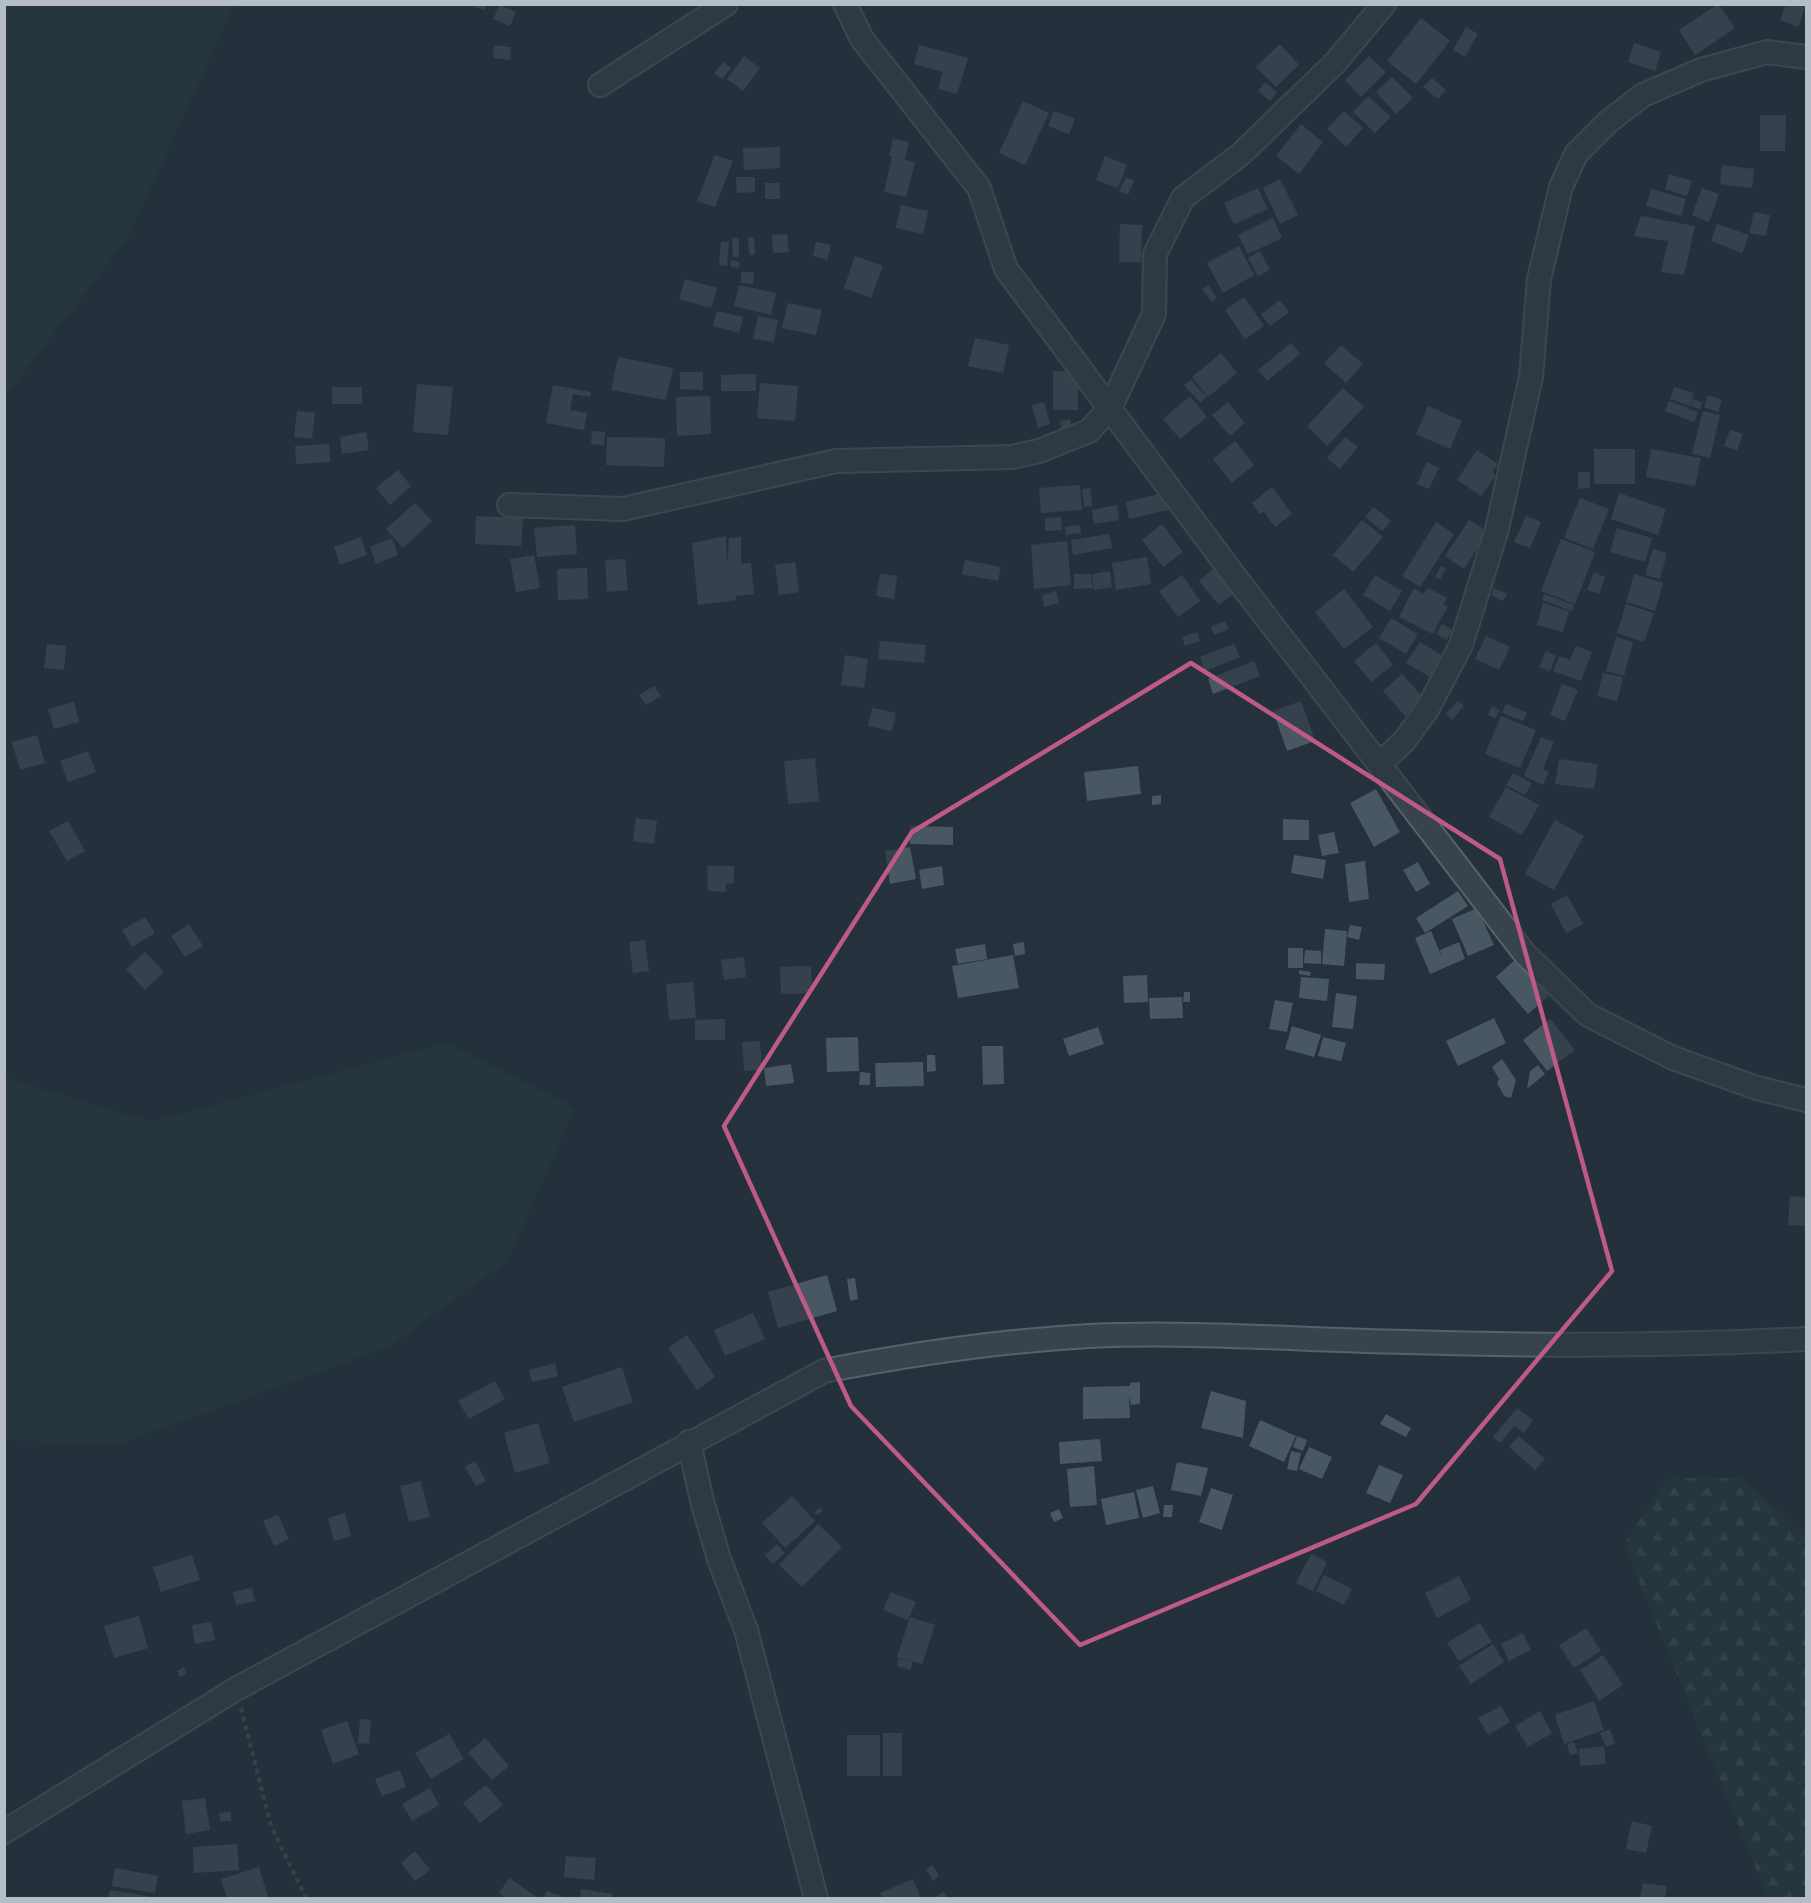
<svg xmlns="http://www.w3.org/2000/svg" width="1811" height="1903" font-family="Figtree,sans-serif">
<defs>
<pattern id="forest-firs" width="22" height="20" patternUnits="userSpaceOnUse" patternTransform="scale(1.5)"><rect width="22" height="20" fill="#273e3e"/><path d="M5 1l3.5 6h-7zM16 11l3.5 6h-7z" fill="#445858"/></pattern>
</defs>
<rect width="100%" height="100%" fill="#25313d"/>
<g fill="#273e3e">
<path d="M5,4l229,1 -106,232 -123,159z"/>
<path d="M447,1043l128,65 -68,153 -119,86 -270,97 -113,-4v-367l6,7 140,42z"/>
</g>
<path fill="url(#forest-firs)" d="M1668,1478h74l64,59v361h-38l-144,-354z"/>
<g fill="#495763">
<path d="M465,4h21l-1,6z"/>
<path d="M1718,4l17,24 -40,27 -16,-25z"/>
<path d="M1786,4h20l-8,23 -18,-7z"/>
<path d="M500,5l16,7 -6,14 -17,-7z"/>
<path d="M1421,18l29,23 -34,43 -29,-23z"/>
<path d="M1466,27l12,7 -13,23 -12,-7z"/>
<path d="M1634,43l27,9 -6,19 -27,-9z"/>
<path d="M1280,44l19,21 -23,22 -20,-20z"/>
<path d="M494,45l17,2 -1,13 -17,-2z"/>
<path d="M919,45l49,13 -11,36 -19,-5 5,-17 -29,-8z"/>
<path d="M744,56l16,12 -17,23 -16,-12z"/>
<path d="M1369,56l17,16 -25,25 -16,-17z"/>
<path d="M724,62l7,6 -9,11 -8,-6z"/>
<path d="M1392,77l21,21 -17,16 -20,-22z"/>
<path d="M1432,78l14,12 -8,9 -15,-12z"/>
<path d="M1265,82l12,10 -7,9 -12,-10z"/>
<path d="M1368,96l23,21 -16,16 -22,-21z"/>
<path d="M1023,101l26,12 -24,52 -26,-12z"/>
<path d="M1054,111l21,8 -6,15 -21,-8z"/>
<path d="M1344,111l19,17 -17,19 -19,-18z"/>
<path d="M1760,115h26l-1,36h-25z"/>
<path d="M1301,124l22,18 -24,32 -23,-18z"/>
<path d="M893,139l16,3 -4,18 10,2 -9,35 -22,-5 8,-36h-3z"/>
<path d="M780,147v21l-36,2 -1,-22z"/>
<path d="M715,155l18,6 -18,46 -18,-6z"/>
<path d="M1105,156l22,9 -9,23 -22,-8z"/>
<path d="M1722,165l32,4 -2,19 -32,-4z"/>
<path d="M1669,174l23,7 -5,15 -22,-7z"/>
<path d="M736,177h19v15l-18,1z"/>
<path d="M1126,177l8,4 -6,14 -9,-4z"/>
<path d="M1280,179l18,36 -18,9 -17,-36z"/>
<path d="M765,183h14l1,16h-15z"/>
<path d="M1258,188l10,21 -34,15 -10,-21z"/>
<path d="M1702,188l17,6 -10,28 -17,-7z"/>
<path d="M1651,189l35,10 -5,17 -35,-10z"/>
<path d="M901,205l27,6 -5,23 -27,-6z"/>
<path d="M1754,212l16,3 -4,21 -17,-3z"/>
<path d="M1641,216l54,10 -11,49 -23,-3 7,-31 -34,-5z"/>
<path d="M1273,218l9,20 -34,16 -10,-19z"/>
<path d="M1120,224l22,1 -1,37h-22z"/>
<path d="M1717,224l32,11 -7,18 -31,-12z"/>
<path d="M787,234l2,18 -16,1 -1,-18z"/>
<path d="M754,237l1,18h-5l-2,-17z"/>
<path d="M732,238h7v19h-6z"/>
<path d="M721,242h8l-2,24 -8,-1z"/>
<path d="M816,242l15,3 -4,15 -14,-4z"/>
<path d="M1239,246l15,29 -31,18 -16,-30z"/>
<path d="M1260,251l10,19 -12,6 -10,-18z"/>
<path d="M855,256l28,10 -12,32 -27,-10z"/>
<path d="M731,260l9,2 -1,6 -9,-2z"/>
<path d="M741,272h13l-1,12 -12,-1z"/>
<path d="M685,279l32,9 -6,20 -32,-9z"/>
<path d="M739,285l37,8 -5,22 -37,-9z"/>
<path d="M1208,285l9,13 -5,4 -10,-13z"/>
<path d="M1244,297l20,29 -19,13 -20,-29z"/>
<path d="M1280,300l9,12 -19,14 -9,-12z"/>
<path d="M788,303l34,7 -6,25 -34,-7z"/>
<path d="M717,311l26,6 -4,16 -26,-7z"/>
<path d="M758,316l20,4 -4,22 -21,-3z"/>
<path d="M975,338l34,7 -6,28 -35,-7z"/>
<path d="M1291,343l9,11 -33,27 -9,-11z"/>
<path d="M1341,345l22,19 -17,19 -22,-20z"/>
<path d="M1221,353l16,20 -29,24 -16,-20z"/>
<path d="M618,357l55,11 -7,32 -55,-10z"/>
<rect x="1053" y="371" width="25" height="39"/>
<path d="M680,372h23v18l-23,-1z"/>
<path d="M756,374v17h-35v-16z"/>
<path d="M1191,380l16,17 -7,6 -16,-18z"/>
<path d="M760,383l38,3 -3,35 -38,-3z"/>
<path d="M417,384l36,3 -5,48 -35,-3z"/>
<path d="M553,385l38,7 -1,5 -17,-3 -3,16 17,3 -3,17 -38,-7z"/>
<rect x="332" y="387" width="30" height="17"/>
<path d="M1674,387l20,6 -4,13 -20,-7z"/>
<path d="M1343,388l21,19 -37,39 -20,-20z"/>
<path d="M1708,395l14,5 -4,12 -14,-5z"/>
<path d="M710,396l1,38 -34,2 -1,-39z"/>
<path d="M1190,396l17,21 -27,22 -17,-20z"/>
<path d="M1693,399l9,4 -2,6 -9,-3z"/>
<path d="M1669,401l20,7 -1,4 1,-3 9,3 -4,10 -29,-11z"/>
<path d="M1044,402l6,22 -12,4 -6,-23z"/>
<path d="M1228,402l17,21 -15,13 -18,-21z"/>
<path d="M1428,406l34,15 -12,28 -34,-15z"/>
<path d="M297,411l18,2 -3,26 -18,-2z"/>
<path d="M1703,411l17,4 -10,43 -18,-4z"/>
<path d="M1070,419l2,16 -10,2 -2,-16z"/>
<path d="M1730,430l13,4 -6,16 -13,-4z"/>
<path d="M592,431l13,1 -1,13 -13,-1z"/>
<path d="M366,432l3,18 -27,4 -2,-17z"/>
<path d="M607,437l58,1 -1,29 -58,-2z"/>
<path d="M1345,437l13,10 -18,22 -13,-11z"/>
<path d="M1235,441l19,24 -22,18 -19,-24z"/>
<path d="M329,444l1,18 -34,2 -1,-18z"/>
<rect x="1594" y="449" width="41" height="35"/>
<path d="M1651,449l50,9 -6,28 -49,-9z"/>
<path d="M1477,450l21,14 -6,8 4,3 -15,21 -24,-16z"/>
<path d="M1427,462l12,6 -10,21 -12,-5z"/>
<path d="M398,470l13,16 -21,19 -14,-17z"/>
<path d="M1578,472h12v16l-12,1z"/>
<path d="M1080,485l2,25 -41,3 -2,-25z"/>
<path d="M1272,487l20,27 -17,13 -11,-15 -4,2 -8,-11z"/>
<path d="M1090,488l2,18 -8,1 -2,-18z"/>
<path d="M1164,493l4,17 -39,9 -3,-17z"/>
<path d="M1619,493l47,16 -8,26 -47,-16z"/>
<path d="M1580,498l29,11 -16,40 -29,-11z"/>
<path d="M415,503l17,18 -29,27 -17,-19z"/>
<path d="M1117,505l2,15 -25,4 -2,-14z"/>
<path d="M1374,507l17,14 -9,10 -17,-14z"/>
<path d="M476,516l47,2 -2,28 -46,-2z"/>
<path d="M1526,516l15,6 -11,26 -16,-6z"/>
<path d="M1061,517l1,13 -17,1v-13z"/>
<path d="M1362,520l21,17 -30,35 -20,-17z"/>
<path d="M1469,520l19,12 -24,37 -19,-13z"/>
<path d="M1436,522l18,12 -34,53 -18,-11z"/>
<path d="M1162,524l21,28 -20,15 -21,-27z"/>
<path d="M575,525l2,29 -40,3 -3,-29z"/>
<path d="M1080,525l1,8 -15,2 -1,-8z"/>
<path d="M1617,528l35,10 -7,24 -35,-10z"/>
<path d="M1109,534l3,14 -39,7 -2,-15z"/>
<path d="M726,536l1,29 2,-27 12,-1v27l10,-1 3,31 -18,2v4l-38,5 -6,-62z"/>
<path d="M361,537l6,18 -27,10 -6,-18z"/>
<path d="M392,538l6,17 -22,9 -6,-17z"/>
<path d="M1561,539l34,13 -20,52 -34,-13z"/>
<path d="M1067,541l4,44 -37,4 -3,-44z"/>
<path d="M1653,549l14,4 -7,26 -15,-4z"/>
<path d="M534,555l6,33 -24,4 -6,-33z"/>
<path d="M1147,557l4,27 -35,6 -4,-27z"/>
<path d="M625,559l3,31 -21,2 -2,-32z"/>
<path d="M965,560l36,7 -3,14 -36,-7z"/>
<path d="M795,562l4,30 -20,3 -4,-30z"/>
<path d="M1441,566l5,2 -6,11 -5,-2z"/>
<path d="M587,568l1,31 -30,1 -1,-31z"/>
<path d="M1213,569l20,25 -14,11 -20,-24z"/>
<path d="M1110,571l2,16 -18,3 -2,-16z"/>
<path d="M1594,572l11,5 -6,17 -12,-4z"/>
<path d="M880,574l17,2 -3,23 -18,-3z"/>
<path d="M1074,574h17l2,14 -19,1z"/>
<path d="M1634,574l29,9 -8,28 -29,-9z"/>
<path d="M1182,575l18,26 -22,16 -19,-26z"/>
<path d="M1375,575l27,16 -12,20 -27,-16z"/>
<path d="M1414,588l10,6 4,-6 19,10 -4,6 5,2 -15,28 -34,-17z"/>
<path d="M1494,588l13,6 -4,7 -12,-6z"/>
<path d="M1344,589l29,38 -29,22 -29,-37z"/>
<path d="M1056,591l3,12 -15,4 -2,-12z"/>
<path d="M1544,594l30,11 -2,6 -30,-11z"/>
<path d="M1543,603l26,8 -6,21 -26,-7z"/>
<path d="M1626,604l28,9 -10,29 -27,-9z"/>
<path d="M1391,618l27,16 -12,20 -27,-16z"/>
<path d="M1225,621l4,8 -15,6 -3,-8z"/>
<path d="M1442,624l11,6 -6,10 -11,-6z"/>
<path d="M1197,632l3,9 -15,5 -3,-9z"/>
<path d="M1486,636l24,11 -11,23 -24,-11z"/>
<path d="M1616,637l17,5 -9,34 -18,-5z"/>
<path d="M880,641l46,4 -2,18 -46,-4z"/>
<path d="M1420,642l28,17 -13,21 -29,-17z"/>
<path d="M1376,643l17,22 -22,17 -17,-21z"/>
<path d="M47,644l19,2 -2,24 -20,-2z"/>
<path d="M1234,644l6,13 -35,14 -5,-14z"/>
<path d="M1576,646l16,6 -11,29 -28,-10 6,-15 11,4z"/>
<path d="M1546,651l10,5 -6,15 -11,-4z"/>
<path d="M845,655l23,4 -4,29 -23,-3z"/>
<path d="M1254,661l6,15 -47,18 -5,-15z"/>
<path d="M1603,673l20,4 -6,24 -20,-5z"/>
<path d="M1402,674l22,24 -19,18 -22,-25z"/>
<path d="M1562,684l16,6 -13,31 -15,-6z"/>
<path d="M654,686l7,10 -15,9 -7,-10z"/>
<path d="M1301,701l14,40 -28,10 -14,-40z"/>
<path d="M1458,701l6,5 -12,14 -6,-6z"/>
<path d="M74,702l5,20 -25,7 -6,-20z"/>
<path d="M1506,704l21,9 -4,8 -21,-8z"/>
<path d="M1492,706l8,4 -5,8 -7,-3z"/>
<path d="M872,708l24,5 -4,18 -24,-5z"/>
<path d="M1501,716l35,14 -16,38 -35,-14z"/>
<path d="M37,735l8,28 -25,7 -8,-28z"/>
<path d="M1541,737l13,5 -11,27 6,3 -6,13 -19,-9z"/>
<path d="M88,751l8,21 -28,10 -8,-21z"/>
<path d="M815,758l4,43 -31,3 -4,-43z"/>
<path d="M1559,759l39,5 -4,25 -39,-5z"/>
<path d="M1138,766l3,28 -54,7 -3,-29z"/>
<path d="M1513,773l19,10 -7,12 -19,-10z"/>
<path d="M1506,787l33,18 -17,30 -33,-18z"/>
<path d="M1376,789l24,43 -26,15 -24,-44z"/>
<path d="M1161,795v9l-9,1v-9z"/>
<path d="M636,818l21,3 -3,23 -21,-3z"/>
<path d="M1283,819l26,1v20h-26z"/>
<path d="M1555,820l29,16 -30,54 -29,-16z"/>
<path d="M68,821l17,30 -18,10 -18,-30z"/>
<path d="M910,826l43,1v18l-43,-1z"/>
<path d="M1334,832l5,21 -17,3 -4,-21z"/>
<path d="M910,847l6,32 -26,5 -5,-33z"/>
<path d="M1294,855l32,5 -3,19 -32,-6z"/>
<path d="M1365,861l4,38 -20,3 -4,-38z"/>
<path d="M1418,862l12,22 -14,8 -13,-22z"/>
<path d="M707,866h27v17l-8,1v8l-18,-1z"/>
<path d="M942,866l2,19 -22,4 -3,-19z"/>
<path d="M1458,891l10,15 -43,27 -9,-15z"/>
<path d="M1567,895l16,29 -17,9 -15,-29z"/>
<path d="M1477,908l17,37 -26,11 -16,-37z"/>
<path d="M145,917l10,16 -23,14 -10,-17z"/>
<path d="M189,924l14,22 -18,11 -14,-21z"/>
<path d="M1350,925l12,2 -3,13 -12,-3z"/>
<path d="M1325,929l22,2 -3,35 -22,-2z"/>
<path d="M1431,931l11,26 -2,-7 19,-8 6,17 -35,15 -15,-36z"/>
<path d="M645,940l4,31 -16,2 -4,-31z"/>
<path d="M1024,942l1,12 -10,2 -2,-12z"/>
<path d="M985,944l2,15 -29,5 -3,-15z"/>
<rect x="1288" y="948" width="15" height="20"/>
<path d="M1305,950l16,1v13l-17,-1z"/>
<path d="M145,952l19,20 -19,18 -19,-21z"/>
<path d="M1013,955l6,33 -61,10 -6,-32z"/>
<path d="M744,957l2,20 -22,3 -3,-20z"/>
<path d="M1518,957l33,37 -23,20 -32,-37z"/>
<path d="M1356,963l29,1 -1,16 -28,-1z"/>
<path d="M811,966l1,27 -31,1 -1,-27z"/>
<path d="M1299,970l12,2 -1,4 -11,-2z"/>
<path d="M1147,975l1,27 -24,1 -1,-27z"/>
<path d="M1301,977l28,2 -2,22 -28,-3z"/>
<path d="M693,982l3,36 -27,2 -3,-36z"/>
<path d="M1184,992h6v10h-7z"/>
<path d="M1336,993l21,3 -4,33 -21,-2z"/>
<path d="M1182,997l1,21 -33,1 -1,-21z"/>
<path d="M1275,1000l18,3 -6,29 -18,-3z"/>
<path d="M1494,1018l12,25 -48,23 -12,-25z"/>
<path d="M725,1019v21h-30v-20z"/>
<path d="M1550,1019l25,31 -28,21 -24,-31z"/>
<path d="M1292,1026l29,9 -7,22 -29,-8z"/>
<path d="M1098,1027l6,17 -35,12 -6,-17z"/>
<path d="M858,1037l1,34 -32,1 -1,-34z"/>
<path d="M1323,1037l23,6 -5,18 -23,-5z"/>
<path d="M760,1041l2,29 -18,1 -2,-29z"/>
<path d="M982,1046h21l1,38 -21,1z"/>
<path d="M927,1055h8l1,16 -9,1z"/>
<path d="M1502,1059l14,21 -5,18 -7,-2 -7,-13 2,-4 -7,-12z"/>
<path d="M923,1062l1,24 -48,1 -1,-24z"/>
<path d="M791,1064l3,19 -28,3 -2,-18z"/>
<path d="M1538,1065l7,9 -18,15 3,-18z"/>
<path d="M860,1072l10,1v12h-11z"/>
<path d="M1790,1196l16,1v29l-18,-1z"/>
<path d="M827,1275l10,36 -59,17 -10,-36z"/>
<path d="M855,1278l3,21 -8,2 -3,-22z"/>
<path d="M753,1313l12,26 -40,17 -11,-26z"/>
<path d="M687,1335l28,42 -18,13 -29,-42z"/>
<path d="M555,1363l3,13 -26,6 -3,-12z"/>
<path d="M622,1367l11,35 -59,20 -12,-35z"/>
<path d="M495,1381l10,18 -36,20 -11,-18z"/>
<path d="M1140,1382v22l-9,1 -2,-9 1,22 -47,1v-32l47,-1v-3z"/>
<path d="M1211,1391l35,10 -3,37 -42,-10z"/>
<path d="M1517,1408l16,12 -9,13 -9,-7 -15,17 -7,-6z"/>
<path d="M1386,1414l25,14 -5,9 -26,-13z"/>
<path d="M1260,1420l36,16 -12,26 -35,-16z"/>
<path d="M538,1423l12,40 -35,10 -11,-40z"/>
<path d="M1297,1436l10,4 -4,11 -10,-4z"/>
<path d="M1519,1436l26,23 -10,11 -26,-23z"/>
<path d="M1100,1439l2,22 -42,3 -1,-22z"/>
<path d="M1309,1447l23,10 -10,22 -23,-10z"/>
<path d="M1291,1451l10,2 -4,18 -10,-2z"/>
<path d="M475,1461l11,20 -10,5 -11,-19z"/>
<path d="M1177,1462l31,6 -7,28 -30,-6z"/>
<path d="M1379,1465l24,10 -13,28 -24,-10z"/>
<path d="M1094,1466l3,39 -27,2 -3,-38z"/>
<path d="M421,1481l9,36 -21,5 -9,-36z"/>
<path d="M1153,1486l7,27 -17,5 -7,-28z"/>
<path d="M1211,1488l22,7 -11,35 -23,-8z"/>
<path d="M1134,1492l5,26 -33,7 -5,-26z"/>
<path d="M792,1496l23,25 -30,27 -23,-25z"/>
<path d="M1164,1505h9l-1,12h-9z"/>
<path d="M821,1507l2,4 -7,4 -2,-3z"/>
<path d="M1059,1509l4,9 -9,4 -4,-9z"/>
<path d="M345,1513l6,23 -17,5 -6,-23z"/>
<path d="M278,1515l11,24 -15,7 -11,-25z"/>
<path d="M818,1524l24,23 -40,40 -23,-22z"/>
<path d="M777,1544l8,9 -12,11 -8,-9z"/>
<path d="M1311,1554l16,8 -14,29 -17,-8z"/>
<path d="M192,1555l8,25 -39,12 -8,-25z"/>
<path d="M1324,1575l28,14 -8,16 -28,-14z"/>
<path d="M1459,1576l12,24 -34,18 -12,-25z"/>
<path d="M252,1588l3,13 -19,4 -3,-13z"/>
<path d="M891,1592l25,10 -8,18 -25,-10z"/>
<path d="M139,1616l9,32 -34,10 -10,-32z"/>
<path d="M910,1617l25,8 -13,39 -25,-7z"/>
<path d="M211,1622l4,18 -20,4 -3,-19z"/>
<path d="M1480,1623l12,19 -33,19 -12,-18z"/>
<path d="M1586,1628l15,23 -27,17 -15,-23z"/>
<path d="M1523,1633l8,17 -22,11 -8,-17z"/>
<path d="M1493,1644l11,18 -33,22 -12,-18z"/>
<path d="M1603,1655l20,30 -24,16 -19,-31z"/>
<path d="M899,1658l14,4 -3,8 -13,-4z"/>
<path d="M183,1667l4,7 -7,3 -3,-6z"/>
<path d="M1594,1701l10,29 -40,14 -9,-29z"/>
<path d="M1501,1706l9,16 -22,13 -10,-17z"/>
<path d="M1540,1711l12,22 -24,14 -13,-21z"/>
<path d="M360,1719l11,1 -2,24 -11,-1z"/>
<path d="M347,1721l12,33 -26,10 -12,-34z"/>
<path d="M1610,1729l5,14 -9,4 -6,-14z"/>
<rect x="883" y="1733" width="19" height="43"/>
<path d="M449,1734l15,25 -33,20 -16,-26z"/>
<rect x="847" y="1735" width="33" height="41"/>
<path d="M485,1738l24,28 -17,14 -24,-27z"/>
<path d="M1574,1742l4,11 -8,2 -3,-11z"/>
<path d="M1604,1746l2,18 -26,2 -1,-17z"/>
<path d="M400,1770l6,17 -24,9 -7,-17z"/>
<path d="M486,1785l17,20 -23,18 -17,-20z"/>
<path d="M430,1788l9,17 -27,16 -10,-17z"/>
<path d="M205,1798l5,32 -24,4 -4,-33z"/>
<path d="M231,1812v9h-11l-1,-8z"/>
<path d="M1632,1821l20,5 -6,27 -20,-4z"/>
<path d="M237,1844l2,26 -45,3 -1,-26z"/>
<path d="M415,1851l15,19 -15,11 -14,-18z"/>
<path d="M566,1856l30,2 -2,22 -30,-3z"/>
<path d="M933,1865l6,11 -6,5 -7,-12z"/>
<path d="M259,1867l9,30 -41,1 -6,-19z"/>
<path d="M115,1868l43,8 -3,17 -43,-7z"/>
<path d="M509,1878l29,20h-32l-7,-5z"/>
<path d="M913,1879l8,19h-38l-3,-5z"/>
<path d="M1643,1883l24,3 -2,12h-25z"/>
<path d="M581,1889l31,5v4h-32z"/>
<path d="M110,1890l42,7v1h-44z"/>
<path d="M547,1891l19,7h-22z"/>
<path d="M943,1892l5,6h-14z"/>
</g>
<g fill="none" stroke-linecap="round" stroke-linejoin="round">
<g stroke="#57616b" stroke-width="26">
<g id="minor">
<path d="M845,4l17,35 117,149 27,81 230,309 289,376 63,61 85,43 84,30 49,12"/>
<path d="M600,85l126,-81"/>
<path d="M509,505l114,4 213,-48 176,-4 27,-6 50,-20 21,-23 44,-94 1,-60 28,-56 58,-44 95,-92 48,-58"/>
<path d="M1380,764l24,-23 23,-31 34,-65 36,-116 34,-152 8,-98 22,-92 15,-33 32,-32 35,-27 58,-25 66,-18 39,5"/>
<path d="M689,1442l13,59 17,58 27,71 70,268"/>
<path d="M4,1832l232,-143 588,-318c87,-17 175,-30 265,-35 105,-5 211,4 316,6 134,4 269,4 401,-3"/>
</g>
</g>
<path stroke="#455a5b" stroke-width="4" stroke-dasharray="4.5 4.5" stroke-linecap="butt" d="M241,1708l30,118 35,72"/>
<use href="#minor" stroke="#39434d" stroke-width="22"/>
</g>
<path d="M0 0H1811V1903H0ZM1191,663l309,196 112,412 -196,233 -336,141 -229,-239 -127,-280 188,-294z" fill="#25313d" fill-opacity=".55" fill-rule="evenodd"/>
<path fill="none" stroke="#bd5a87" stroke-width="4.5" stroke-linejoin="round" d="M1191,663l309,196 112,412 -196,233 -336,141 -229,-239 -127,-280 188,-294z"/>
<rect width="1811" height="1903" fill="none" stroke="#b5bec8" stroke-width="12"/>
</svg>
